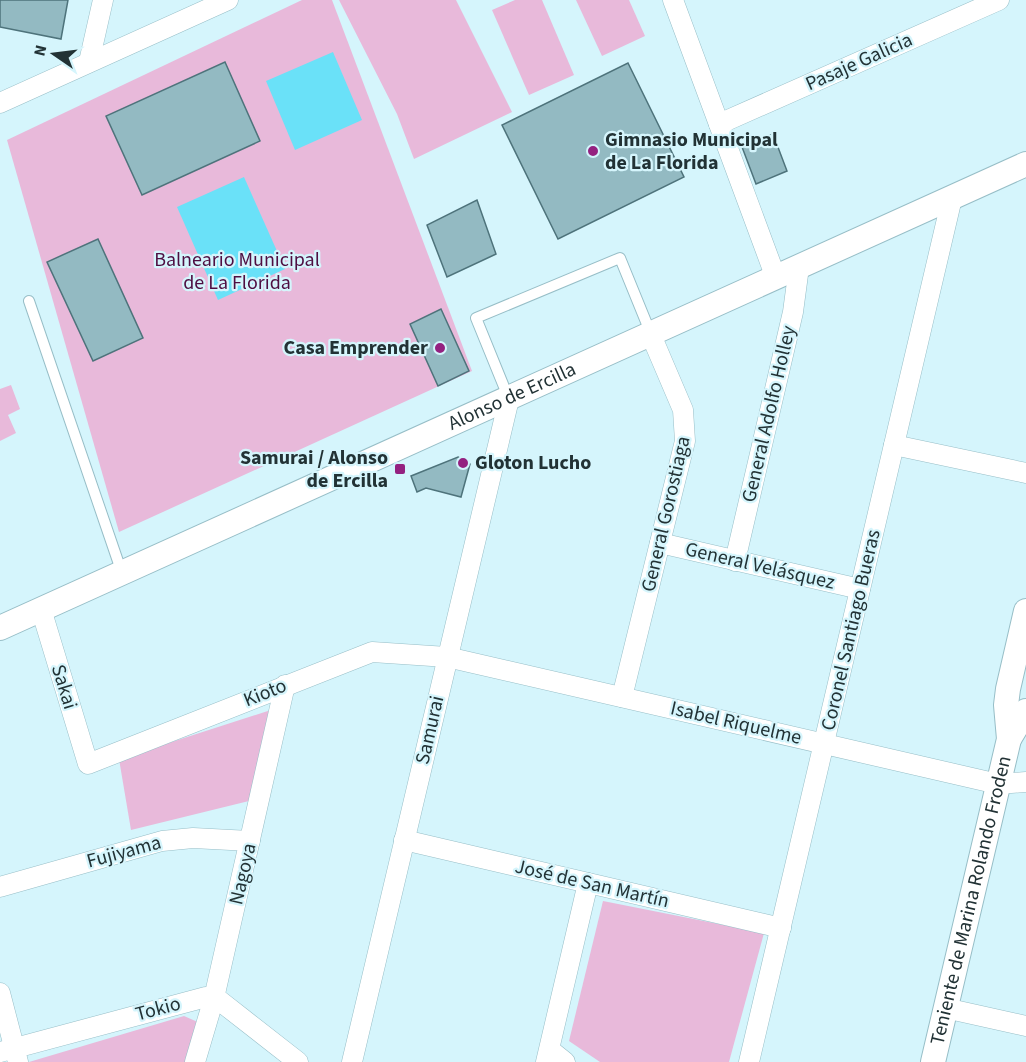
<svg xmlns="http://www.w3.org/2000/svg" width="1026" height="1062" font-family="'Source Sans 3',sans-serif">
<rect width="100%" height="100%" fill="#d5f5fc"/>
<g fill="#e8b9da">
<path d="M302,0h30l140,371 -353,161 -112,-392z"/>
<path d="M339,0h117l56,112 -98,47 -17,-45z"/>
<path d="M515,0h27l32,75 -45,20 -37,-85z"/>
<path d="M576,0h53l16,36 -43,20z"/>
<path d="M11,385l9,24 -12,6 8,18 -16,8v-52z"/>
<path d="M277,708l-24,92 -122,30 -12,-71z"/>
<path d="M603,901l161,32 -35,129h-129l-31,-21z"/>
<path d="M184,1016l16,7 -13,39h-158z"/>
</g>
<g fill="#6ae1f8">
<path d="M333,52l29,68 -67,30 -29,-69z"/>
<path d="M244,177l41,92 -67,31 -41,-93z"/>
</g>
<g fill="#93bac2" stroke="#4e737b" stroke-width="1.5">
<path d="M0,0h68l-7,39 -61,-12z"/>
<path d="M225,62l35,79 -118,54 -36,-79z"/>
<path d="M628,63l56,114 -126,62 -56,-114z"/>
<path d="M773,134l14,37 -31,13 -14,-37z"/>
<path d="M477,200l19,54 -49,23 -20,-52z"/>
<path d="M98,239l45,99 -50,23 -46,-99z"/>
<path d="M441,309l28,62 -31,15 -28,-62z"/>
<path d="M458,457l12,7 -9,33 -35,-9 -9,4 -6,-16z"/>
</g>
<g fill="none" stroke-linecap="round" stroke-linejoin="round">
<g stroke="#97bec7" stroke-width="12">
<g id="service">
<path d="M29,301l93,272"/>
<path d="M509,399l-33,-81 144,-60 31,76"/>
</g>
</g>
<g stroke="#97bec7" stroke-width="21">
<g id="minor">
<path d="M673,0l103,278"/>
<path d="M89,62l14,-62"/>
<path d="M0,103l228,-103"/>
<path d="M719,124l280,-124"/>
<path d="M894,445l132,28"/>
<path d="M660,543l200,46"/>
<path d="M735,561l58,-249 6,-45"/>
<path d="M41,609l47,155 284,-112 75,5 551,127 28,-2"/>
<path d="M622,697l63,-256 -2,-31 -32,-75"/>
<path d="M404,840l377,88"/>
<path d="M0,887l162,-46 31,-3 57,3"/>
<path d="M0,993l18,69"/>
<path d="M945,1008l81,18"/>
<path d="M550,1050l15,12"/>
<path d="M0,1052l206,-55 14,4 78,61"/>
<path d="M195,1062l19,-64 71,-313"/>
<path d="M352,1062l157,-663"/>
<path d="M546,1062l42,-179"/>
<path d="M749,1062l203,-864"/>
</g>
</g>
<g stroke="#97bec7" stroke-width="26">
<g id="tertiary">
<path id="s1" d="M0,628l1026,-464"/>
<path d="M1009,739l17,-28"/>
<path id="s2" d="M933,1062l76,-323 -3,-34 2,-16 18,-78"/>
</g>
</g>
<use href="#service" stroke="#fff" stroke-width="10"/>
<use href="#minor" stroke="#fff" stroke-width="20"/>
<use href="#tertiary" stroke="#fff" stroke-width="24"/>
</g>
<g fill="#942180" stroke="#d5f5fc" stroke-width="2">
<circle cx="593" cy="151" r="6"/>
<circle cx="440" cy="348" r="6"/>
<circle cx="463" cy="463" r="6"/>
<rect x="394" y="463" width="12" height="12" rx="3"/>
</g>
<g text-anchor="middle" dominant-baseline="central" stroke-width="4.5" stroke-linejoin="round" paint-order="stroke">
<g font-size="20" fill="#223235" stroke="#d5f5fc">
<text transform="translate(859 62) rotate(-24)">Pasaje Galicia</text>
<text stroke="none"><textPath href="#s1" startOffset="562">Alonso de Ercilla</textPath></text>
<text transform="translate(769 414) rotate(-77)">General Adolfo Holley</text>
<text transform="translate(666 514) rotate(-77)">General Gorostiaga</text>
<text transform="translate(760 566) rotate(13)">General Velásquez</text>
<text transform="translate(851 630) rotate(-77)">Coronel Santiago Bueras</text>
<text transform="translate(64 687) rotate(73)">Sakai</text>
<text transform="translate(265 693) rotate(-22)">Kioto</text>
<text transform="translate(736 723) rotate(13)">Isabel Riquelme</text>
<text transform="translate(430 730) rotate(-77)">Samurai</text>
<text transform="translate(124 852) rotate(-15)">Fujiyama</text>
<text transform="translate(243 874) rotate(-77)">Nagoya</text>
<text transform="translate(592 884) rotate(13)">José de San Martín</text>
<text stroke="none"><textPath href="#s2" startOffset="166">Teniente de Marina Rolando Froden</textPath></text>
<text transform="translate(158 1009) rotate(-15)">Tokio</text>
</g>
<g font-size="20" font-weight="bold" fill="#223235" stroke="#d5f5fc" text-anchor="start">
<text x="605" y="140">Gimnasio Municipal<tspan x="605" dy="23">de La Florida</tspan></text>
<text x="428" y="348" text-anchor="end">Casa Emprender</text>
<text x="388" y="458" text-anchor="end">Samurai / Alonso<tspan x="388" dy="23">de Ercilla</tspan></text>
<text x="475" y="463">Gloton Lucho</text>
</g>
<g font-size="20" fill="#4e0e42" stroke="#d5f5fc">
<text x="237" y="260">Balneario Municipal<tspan x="237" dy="23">de La Florida</tspan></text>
</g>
</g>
<g transform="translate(54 54) rotate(284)" stroke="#d5f5fc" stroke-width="4.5" paint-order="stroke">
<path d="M0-4.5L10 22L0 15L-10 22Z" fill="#223235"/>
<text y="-9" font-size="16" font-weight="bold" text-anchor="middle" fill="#223235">N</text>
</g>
</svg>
